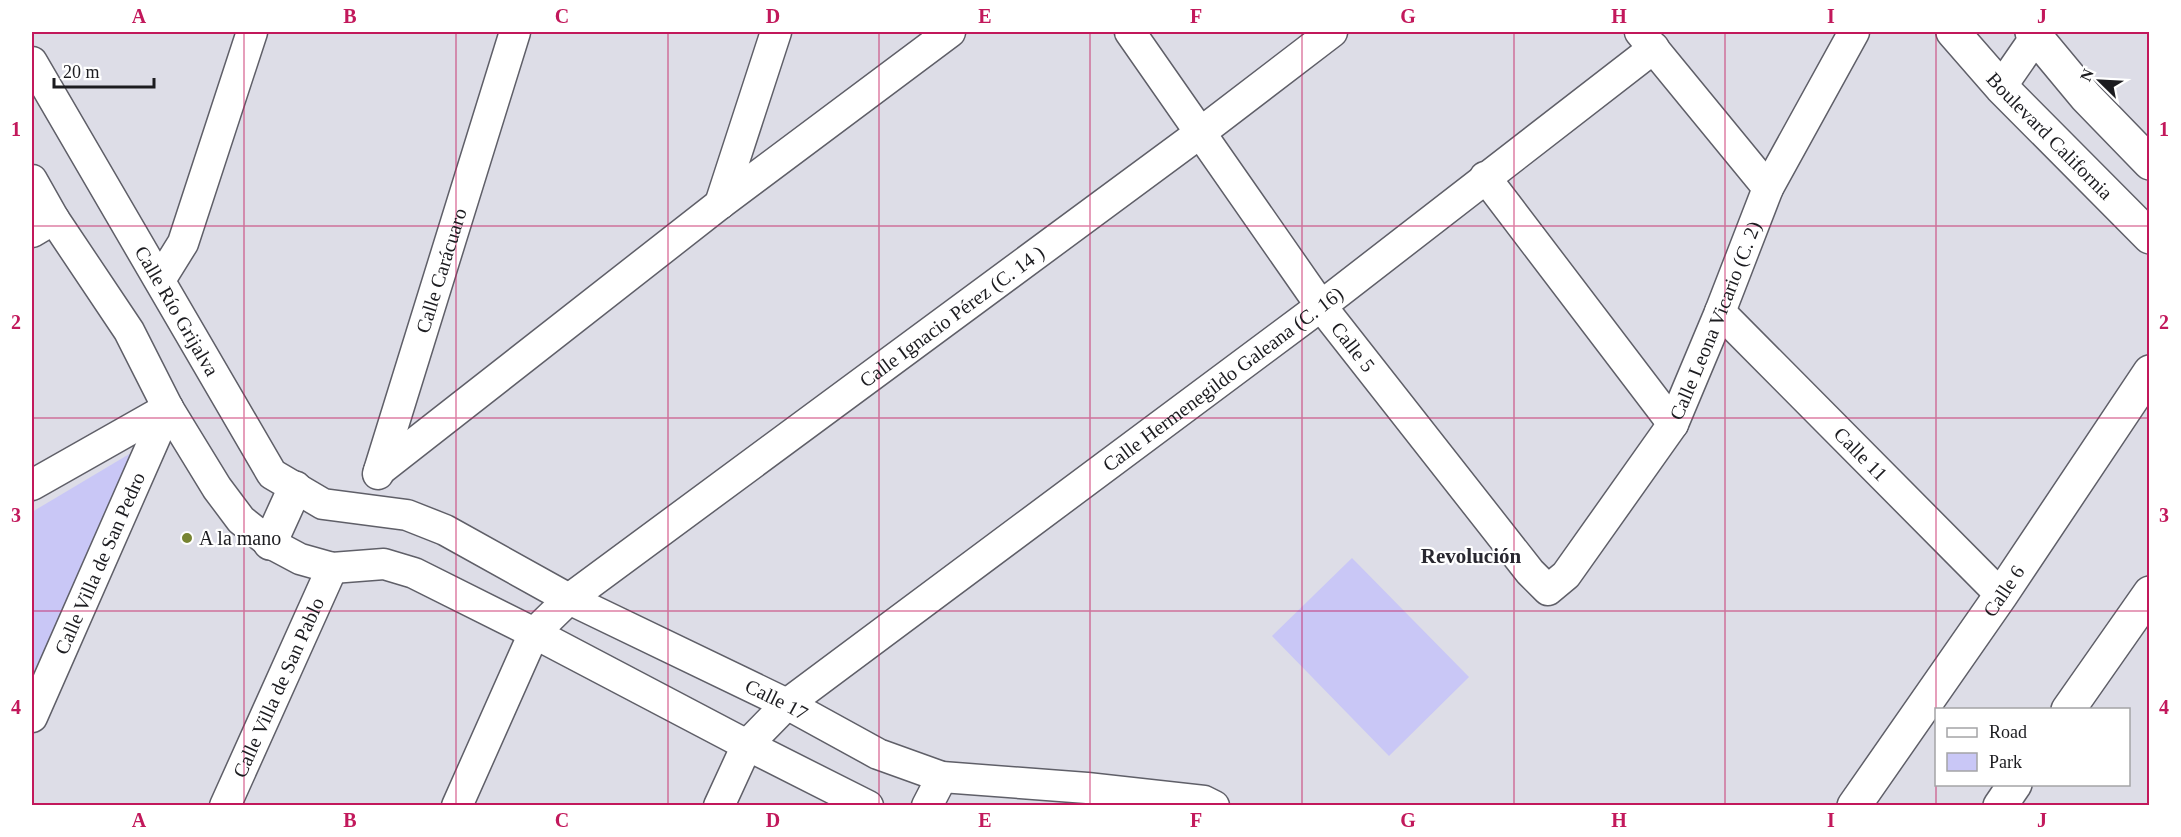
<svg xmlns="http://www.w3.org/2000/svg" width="2181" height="837" font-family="Georgia,serif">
<rect width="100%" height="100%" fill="#dddde7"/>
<g fill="#c9c7f6">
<path d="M131,453l-99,225v-166z"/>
<path d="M1352,558l117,119 -80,79 -117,-120z"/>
</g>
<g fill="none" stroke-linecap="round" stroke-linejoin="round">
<g stroke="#5f5f68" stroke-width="33">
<g id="street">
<path id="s1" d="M1130,32l191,274 209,266 18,18 18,-15 107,-151 47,-112 48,-124 86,-156"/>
<path d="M1640,32l128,156"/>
<path id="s2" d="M32,62l240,412 51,30 84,11 38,15 124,69 218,105 91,50 64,23 145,11 117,13 10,5"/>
<path d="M2001,87l38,-55"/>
<path d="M1485,177l188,247"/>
<path d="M32,180l22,39 75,112 39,77 49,80 24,32 29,23 30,16 32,9 52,-4 30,9 120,60 213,112 121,61"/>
<path d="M720,204l56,-172"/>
<path d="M32,232l22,-13"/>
<path d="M160,280l23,-37 69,-211"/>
<path id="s3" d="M1720,312l281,283"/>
<path d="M379,471l341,-267 230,-172"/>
<path id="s4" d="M378,474l137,-442"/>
<path d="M32,485l136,-77"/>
<path id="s5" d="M32,717l136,-309"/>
<path id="s6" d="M225,806l107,-238"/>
<path id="s7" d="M457,806l77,-173 35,-34 631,-466 132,-101"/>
<path id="s8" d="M719,806l28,-61 40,-41 534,-398 333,-258"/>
<path d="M927,806l15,-29"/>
</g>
</g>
<g stroke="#5f5f68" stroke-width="36">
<g id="secondary">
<path id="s9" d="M1953,32l48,55 149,150"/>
<path d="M2032,32l54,65 64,66"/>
<path d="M270,543l25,-55"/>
<path d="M2068,710l82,-117"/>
<path id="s10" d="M1854,806l147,-211 149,-223"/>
<path d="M2000,806l15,-22"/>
</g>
</g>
<use href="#street" stroke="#fff" stroke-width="30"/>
<use href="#secondary" stroke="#fff" stroke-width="33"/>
</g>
<path fill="none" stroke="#c2185b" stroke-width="1.5" stroke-opacity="0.55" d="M244,32v774M456,32v774M668,32v774M879,32v774M1090,32v774M1302,32v774M1514,32v774M1725,32v774M1936,32v678M32,226h2118M32,418h2118M32,611h2118M1936,710v74M1936,784v22"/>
<circle fill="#778432" stroke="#fff" stroke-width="2" cx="187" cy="538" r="6"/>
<g text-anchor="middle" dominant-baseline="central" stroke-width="4.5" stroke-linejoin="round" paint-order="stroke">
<g font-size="20" fill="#1c1c20" stroke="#fff">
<text stroke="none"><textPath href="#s9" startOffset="142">Boulevard California</textPath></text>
<text stroke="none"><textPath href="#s4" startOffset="213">Calle Carácuaro</textPath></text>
<text stroke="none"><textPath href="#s2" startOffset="288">Calle Río Grijalva</textPath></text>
<text stroke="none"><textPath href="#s7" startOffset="714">Calle Ignacio Pérez (C. 14 )</textPath></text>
<text stroke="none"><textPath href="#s1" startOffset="1018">Calle Leona Vicario (C. 2)</textPath></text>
<text stroke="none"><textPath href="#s1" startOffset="386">Calle 5</textPath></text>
<text stroke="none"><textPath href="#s8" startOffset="668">Calle Hermenegildo Galeana (C. 16)</textPath></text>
<text stroke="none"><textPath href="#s3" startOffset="200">Calle 11</textPath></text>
<text stroke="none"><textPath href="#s5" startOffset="168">Calle Villa de San Pedro</textPath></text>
<text stroke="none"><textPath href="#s10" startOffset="262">Calle 6</textPath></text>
<text stroke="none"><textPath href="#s6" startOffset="130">Calle Villa de San Pablo</textPath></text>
<text stroke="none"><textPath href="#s2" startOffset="1034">Calle 17</textPath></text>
</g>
<g font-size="20" fill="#1c1c20" stroke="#fff" text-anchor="start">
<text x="199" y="538">A la mano</text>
</g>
<g font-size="21" font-weight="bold" fill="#292830" stroke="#fff">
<text x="1471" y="556">Revolución</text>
</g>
</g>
<rect width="2181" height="837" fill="none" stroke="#ffffff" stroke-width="66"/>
<rect x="1935" y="708" width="195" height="78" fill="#ffffff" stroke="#a4a4a6" stroke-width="1.5"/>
<rect x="1947" y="728" width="30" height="9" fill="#ffffff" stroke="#a4a4a6" stroke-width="1.5"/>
<text x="1989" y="738" font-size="18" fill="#1c1c20">Road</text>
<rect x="1947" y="753" width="30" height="18" fill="#c9c7f6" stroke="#a4a4a6" stroke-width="1.5"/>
<text x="1989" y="768" font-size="18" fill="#1c1c20">Park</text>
<g transform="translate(2100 81) rotate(294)" stroke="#ffffff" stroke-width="4.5" paint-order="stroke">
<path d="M0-4.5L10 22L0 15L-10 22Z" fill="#1c1c20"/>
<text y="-9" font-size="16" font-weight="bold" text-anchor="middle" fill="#1c1c20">N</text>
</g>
<path d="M54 78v9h100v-9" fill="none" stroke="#1c1c20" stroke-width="3"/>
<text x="63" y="78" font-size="18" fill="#1c1c20" stroke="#ffffff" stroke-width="4.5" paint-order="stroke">20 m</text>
<rect x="33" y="33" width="2115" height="771" fill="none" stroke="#c2185b" stroke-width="2"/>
<g font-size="20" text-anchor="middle" font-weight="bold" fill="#c2185b">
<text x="139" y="23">A</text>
<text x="350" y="23">B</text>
<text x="562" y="23">C</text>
<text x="773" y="23">D</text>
<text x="985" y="23">E</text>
<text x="1196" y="23">F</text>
<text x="1408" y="23">G</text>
<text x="1619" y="23">H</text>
<text x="1831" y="23">I</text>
<text x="2042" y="23">J</text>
<text x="16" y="136">1</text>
<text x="2164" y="136">1</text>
<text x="16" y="329">2</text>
<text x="2164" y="329">2</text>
<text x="16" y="522">3</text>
<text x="2164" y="522">3</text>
<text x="16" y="714">4</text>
<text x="2164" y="714">4</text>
<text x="139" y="827">A</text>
<text x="350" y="827">B</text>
<text x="562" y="827">C</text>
<text x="773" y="827">D</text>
<text x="985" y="827">E</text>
<text x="1196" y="827">F</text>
<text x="1408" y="827">G</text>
<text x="1619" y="827">H</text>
<text x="1831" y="827">I</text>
<text x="2042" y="827">J</text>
</g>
</svg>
